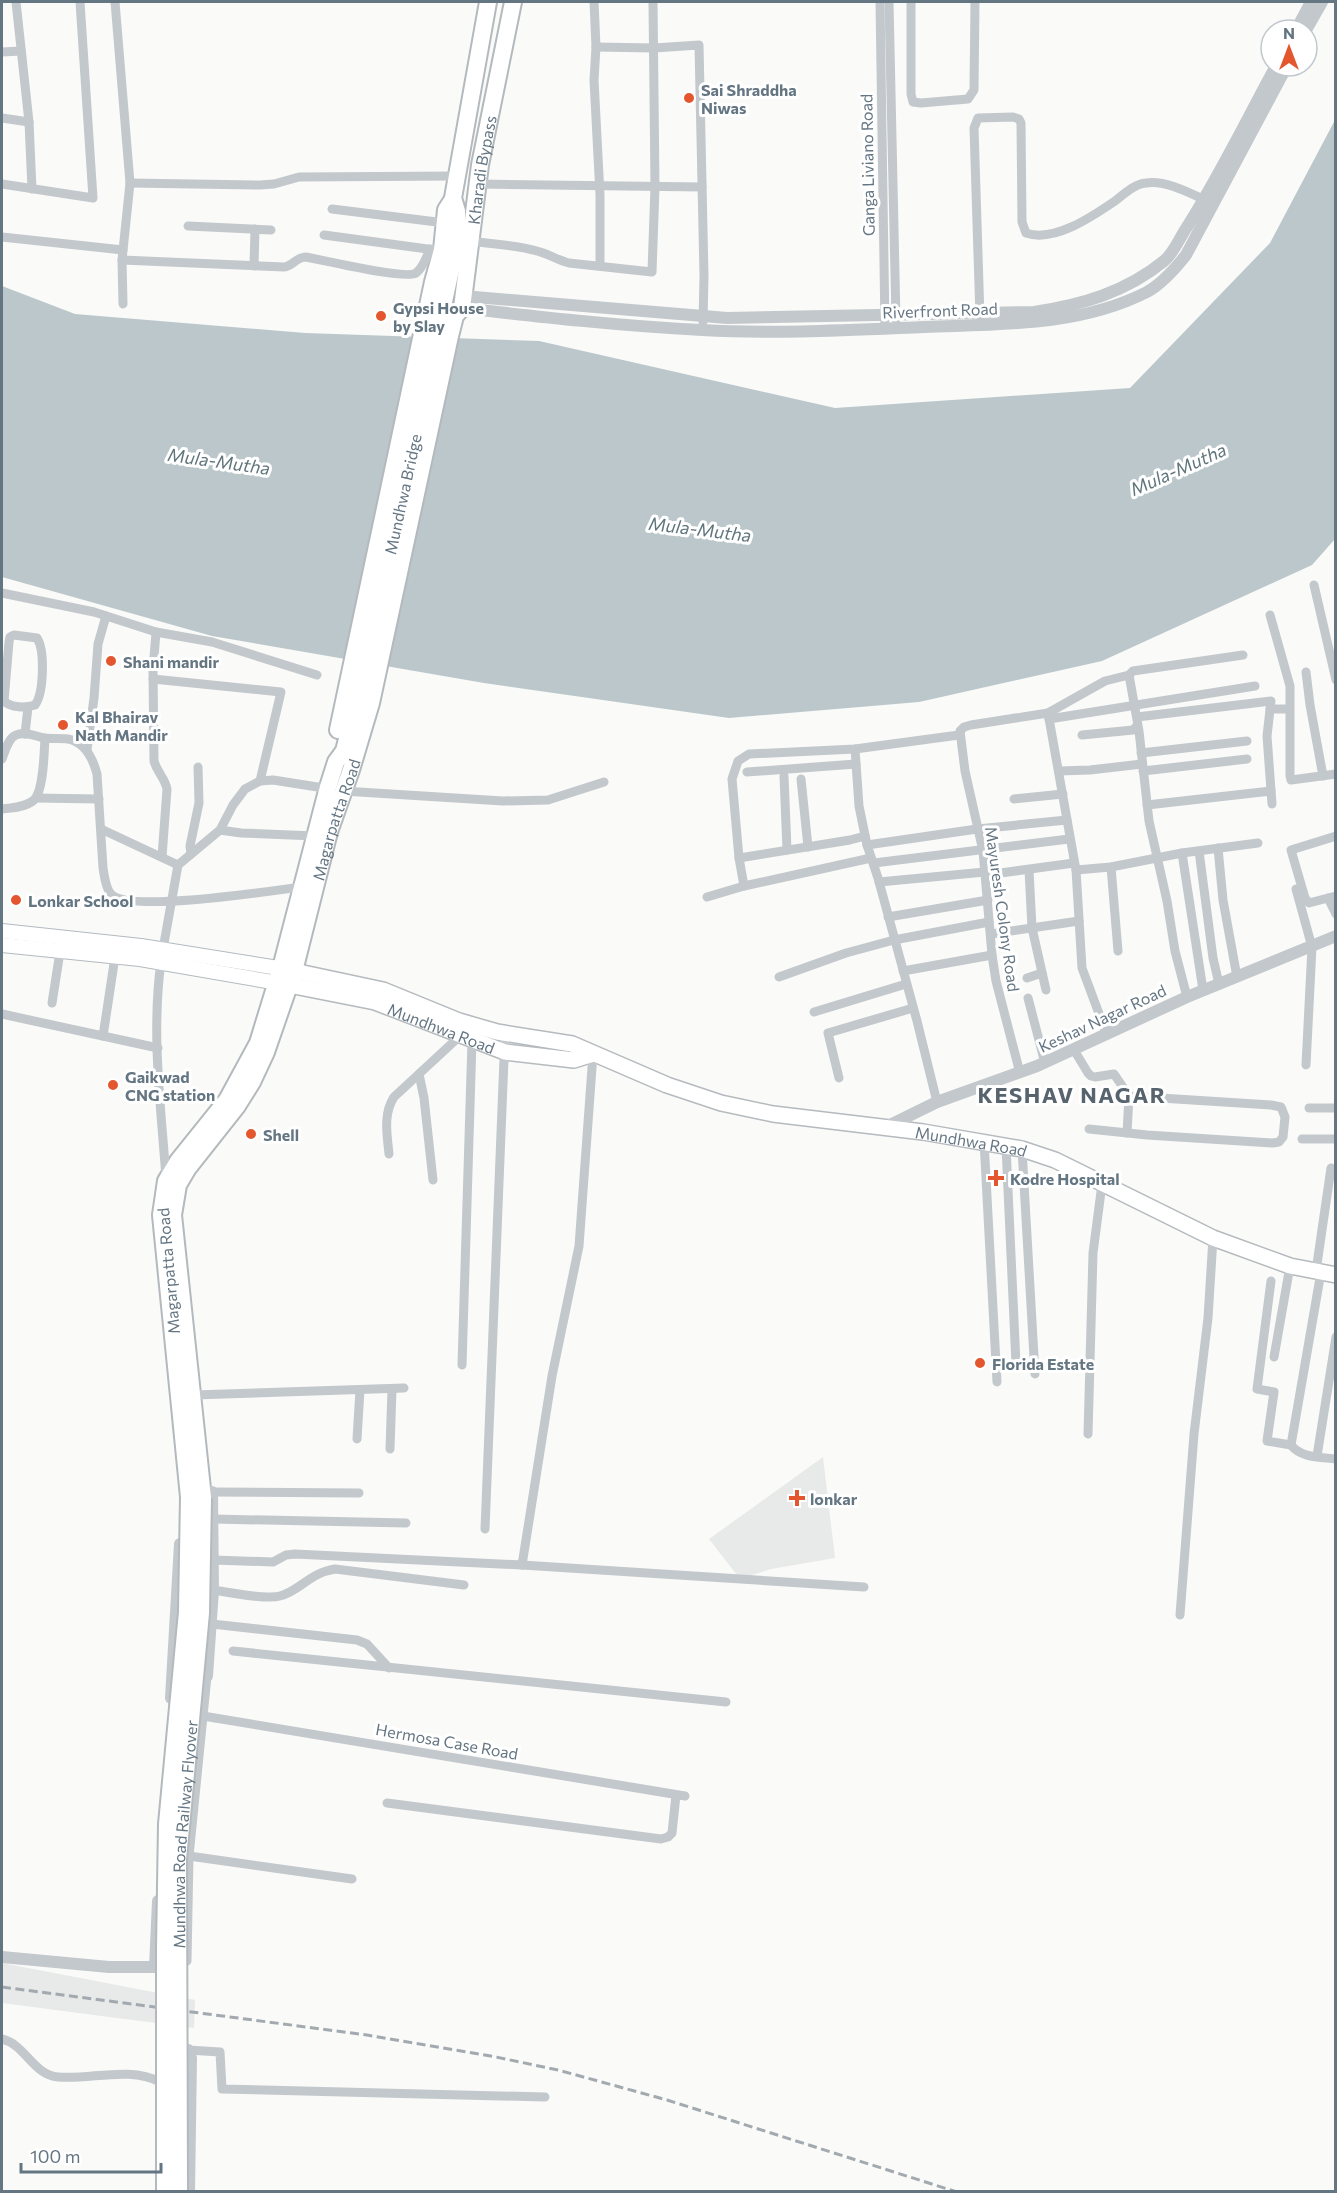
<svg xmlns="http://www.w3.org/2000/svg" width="1337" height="2193" font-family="Commissioner,sans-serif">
<rect width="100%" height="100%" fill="#fafaf8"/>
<g fill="#e8e9e9">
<path d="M823,1457l12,101 -64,11 -31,10 -31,-40z"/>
<path d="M2,1963l193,37 -1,28 -192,-25z"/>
</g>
<path fill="#bbc7cb" d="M1335,120v419l-23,26 -210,96 -183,41 -190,16 -245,-35 -272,-47 -210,-59v-291l73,28 230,19 234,8 296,67 295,-20 140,-145z"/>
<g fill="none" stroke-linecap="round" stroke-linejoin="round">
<g stroke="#b3babf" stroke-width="16">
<g id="secondary">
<path d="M2,931l139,15 150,24"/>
<path d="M2,945l138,14 144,25"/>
</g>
</g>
<g stroke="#b5babe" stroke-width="18">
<g id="primary">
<path id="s1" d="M294,971l89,19 76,31 38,11 75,12 95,41 54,18 52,11 150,18 99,17 33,11 158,78 77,28 46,9"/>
<path id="s2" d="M289,985l86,17 130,50 69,8 19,-6"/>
</g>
</g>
<g stroke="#b4b9bd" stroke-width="20">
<g id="trunk">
<path d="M338,730l95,-448 9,-32 4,-40 5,-8"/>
<path id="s3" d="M189,1497l-28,-282 5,-34 12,-20 49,-61 31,-57 23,-75 47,-181 8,-25 8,-11 13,-51 100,-458v-31l-4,-13 35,-196"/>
<path id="s4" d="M203,1498l-30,-283 5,-30 10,-17 49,-62 15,-24 14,-30 28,-81 35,-139 22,-62 20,-67 79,-367 5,-20 7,-8 18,-143 33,-163"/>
</g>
</g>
<g stroke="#c3c8cc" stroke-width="9">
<path d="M16,2l13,120 3,67"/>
<path d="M115,2l15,181 -8,77 1,44"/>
<path d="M594,2l2,45 -2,33 6,115v71"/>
<path d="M880,2l5,326"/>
<path d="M889,2l7,318"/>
<path d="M911,2v92l2,8 8,1 47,-4 6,-9 1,-88"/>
<path d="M596,47l58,1 45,-3 5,231 -1,46"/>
<path d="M2,52l19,-1"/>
<path d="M2,118l27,4"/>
<path d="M130,183l130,2 14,-1 25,-7 157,-1"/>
<path d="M2,184l91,14 -13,-196"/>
<path d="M478,184l224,3"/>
<path d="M332,209l113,14"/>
<path d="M188,226l83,4"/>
<path d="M324,235l111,15"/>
<path d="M2,237l121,13"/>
<path d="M469,241c23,3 47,4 68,10 12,3 20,9 32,12l83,9 3,-85 -2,-185"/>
<path d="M122,260l162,7c9,-1 12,-10 22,-10 17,3 100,23 110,16 7,-5 11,-17 14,-24"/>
<path d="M254,266l1,-37"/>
<path d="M980,317l-6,-189 4,-10 35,-1 6,2 2,4 1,99 4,11c28,10 67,-17 89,-32 9,-7 19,-17 31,-18 20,-3 44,10 61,18"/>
<path d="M1314,585l22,95"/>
<path d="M2,593l92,19 62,20 56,10 105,33"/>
<path d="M1270,615l20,71v90l1,4 45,-6"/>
<path d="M156,632l-3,38 1,91c3,11 11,17 13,28l-5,68"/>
<path d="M14,635l23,3c8,12 7,55 -2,67 -9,3 -24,3 -31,-4l5,-59 1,-5z"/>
<path d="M1306,672l4,33 13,71"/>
<path d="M153,679l128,13 -21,89"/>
<path d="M1270,709h15"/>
<path d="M1048,713l28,157 6,98 25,67"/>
<path d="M1137,717l134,-16 -4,35 5,68"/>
<path d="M1049,719l206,-33"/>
<path d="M25,734l3,-27"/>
<path d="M1082,735l51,-5 4,-4"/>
<path d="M855,749l4,57 8,39 11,33 39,143 20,81"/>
<path d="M87,750l7,-52 4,-54 8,-28"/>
<path d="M1141,753l106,-12"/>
<path d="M2,759c3,-7 6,-21 14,-24 9,-4 19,1 28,3 8,1 16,0 24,1 17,3 25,20 29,35l6,94c1,7 3,21 8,26 17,19 160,-3 190,-7"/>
<path d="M1059,771l31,-1 52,-6"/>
<path d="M1143,771l104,-12"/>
<path d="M747,772l109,-8"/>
<path d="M784,776l3,74"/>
<path d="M801,779l7,68"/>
<path d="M36,798l63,1"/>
<path d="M1014,799l49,-5"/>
<path d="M1147,805l124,-14"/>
<path d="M2,809c10,-1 24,-2 32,-9 10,-10 10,-48 11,-62"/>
<path d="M101,829l77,36"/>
<path d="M220,830l21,3 74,3"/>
<path d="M867,845l110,-16 90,-9"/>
<path d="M1218,848l5,52 14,77"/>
<path d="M1199,851l14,107 6,26"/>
<path d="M1182,853l21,137"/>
<path d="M191,854l-1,-8 9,-43 -1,-36"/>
<path d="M739,858l111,-18 15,-4"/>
<path d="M874,863l195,-24"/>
<path d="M1111,867l7,84"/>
<path d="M1029,870l3,58 14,62"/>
<path d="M1076,870l35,-3 71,-14 76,-10"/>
<path d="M986,875l88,-12"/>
<path d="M879,882l106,-10"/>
<path d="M744,886l-5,-28 -7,-79 6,-18 11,-7 106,-5 104,-14"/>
<path d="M1296,889l16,58 -6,118"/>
<path d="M1336,896l-8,2 8,16"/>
<path d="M707,897l37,-11 127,-28"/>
<path d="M1328,898l-19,5 -4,-5 -14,-48 45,-14"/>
<path d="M888,917l100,-17"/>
<path d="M991,934l88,-13"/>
<path d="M163,949l15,-84 42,-35 13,-25 12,-16 15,-8 13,-1 70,11 160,10 45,-1 56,-18"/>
<path d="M161,962c-10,71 0,145 5,216"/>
<path d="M903,971l89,-16"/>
<path d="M779,977l67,-24 48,-13 95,-18"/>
<path d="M1027,978l15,-5"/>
<path d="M1187,997l-12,-46 -8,-50 -18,-80 -10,-90 -10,-56 4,-4 110,-16"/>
<path d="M1028,998l17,65"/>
<path d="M52,1003l8,-51"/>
<path d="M814,1012l92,-28"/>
<path d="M2,1014l156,34"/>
<path d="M103,1036l12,-79"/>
<path d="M1074,1050l14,23 3,3 4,1 19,-3 15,22 142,9 10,2 4,10 -2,20 -4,5 -6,1 -126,-8 -58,-6"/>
<path d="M1020,1073l-24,-92 -4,-26 -9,-104 -18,-80 -5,-40 4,-4 7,-2 77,-12 57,-32 24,-6"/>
<path d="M419,1074l5,24 9,82"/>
<path d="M839,1078l-11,-45 85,-25"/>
<path d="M1309,1108h27"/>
<path d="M1127,1133l2,-37"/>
<path d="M1302,1139h34"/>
<path d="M984,1141l13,241"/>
<path d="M1006,1146l10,218"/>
<path d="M1022,1149l13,225"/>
<path d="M389,1154c-2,-20 -6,-40 5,-57l67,-62"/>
<path d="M1316,1271l15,-103"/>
<path d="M1321,1272l-30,173c10,13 29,12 45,14"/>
<path d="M1271,1281l-14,108 17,3 -7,49 24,4"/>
<path d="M1274,1357l16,-91"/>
<path d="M462,1365l10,-324"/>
<path d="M193,1395l211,-7"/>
<path d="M1088,1434l5,-181 9,-69"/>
<path d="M357,1439l3,-49"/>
<path d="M390,1449l2,-60"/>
<path d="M1317,1456l19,-119"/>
<path d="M212,1492l147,1"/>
<path d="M213,1519l193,4"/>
<path d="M485,1529l20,-495"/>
<path d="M213,1560l60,2 13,-7 9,-1 227,11 342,22"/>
<path d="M522,1565l30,-189 27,-130 14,-192"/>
<path d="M213,1590c15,2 53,10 67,6 20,-5 29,-23 55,-27l129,16"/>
<path d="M1180,1615l14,-181 14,-116 5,-80"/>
<path d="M212,1624l145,16 10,4 22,24"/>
<path d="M233,1651l493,51"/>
<path d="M203,1716l482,80"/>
<path d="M387,1803l274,36 7,-2 4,-4 4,-38"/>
<path d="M189,1856l163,23"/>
<path d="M187,1961l2,-105 18,-180"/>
<path d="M2,2039c23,5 31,36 56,38 33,3 71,-11 102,5"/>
<path d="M188,2050l32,2 2,37 323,8"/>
</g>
<g stroke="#c3c8cc" stroke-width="12">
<path d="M1296,30l15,-28"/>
<path d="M1306,30l16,-28"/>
<path d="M463,296l264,22 307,-6c48,-7 92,-20 130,-51 10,-8 16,-24 23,-34 33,-52 60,-108 89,-161"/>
<path d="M462,308c79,9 159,18 240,22 73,4 148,0 222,-3 75,-3 154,0 223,-35 16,-9 28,-23 39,-37l101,-189"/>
<path d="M884,1128l53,-26 100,-36 150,-69 149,-61"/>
<path d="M189,1675l18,1 6,-86 -1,-98h-9"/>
<path d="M171,1698l9,-154"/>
<path d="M2,1957l107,10h46l3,-66"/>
<path d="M171,2049l17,1 3,8 -2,134"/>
</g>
<use href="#secondary" stroke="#fff" stroke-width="14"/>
<use href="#primary" stroke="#fff" stroke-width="15"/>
<use href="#trunk" stroke="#fff" stroke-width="16"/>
<path stroke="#a2aab0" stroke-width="3" stroke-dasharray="9 4.5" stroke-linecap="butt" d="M2,1987l365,48 129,22 62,13 109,30 290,92"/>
<g stroke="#b4b9bd" stroke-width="20" stroke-linecap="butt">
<g id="trunk-bridge">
<path d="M165,2192v-244l2,-124 20,-212 2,-115"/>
<path id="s5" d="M179,2192l-1,-333 23,-246 2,-115"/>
</g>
</g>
<use href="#trunk-bridge" stroke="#fff" stroke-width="16"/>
</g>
<g fill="#e4572e" stroke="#fff" stroke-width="2">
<circle cx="689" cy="98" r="6"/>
<circle cx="381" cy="316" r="6"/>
<circle cx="111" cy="661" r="6"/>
<circle cx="63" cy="725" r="6"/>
<circle cx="16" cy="900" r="6"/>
<circle cx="113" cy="1085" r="6"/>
<circle cx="251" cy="1134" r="6"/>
<path d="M993 1169h6v6h6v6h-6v6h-6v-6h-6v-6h6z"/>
<circle cx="980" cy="1363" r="6"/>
<path d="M794 1489h6v6h6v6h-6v6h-6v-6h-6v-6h6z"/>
</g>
<g text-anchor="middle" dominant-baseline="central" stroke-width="6" stroke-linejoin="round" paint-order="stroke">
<g font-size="16" font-weight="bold" fill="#657683" stroke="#fff" text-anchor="start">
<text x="701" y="89">Sai Shraddha<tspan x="701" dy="18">Niwas</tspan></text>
<text x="393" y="307">Gypsi House<tspan x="393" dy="18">by Slay</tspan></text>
<text x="123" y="661">Shani mandir</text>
<text x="75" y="716">Kal Bhairav<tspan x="75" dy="18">Nath Mandir</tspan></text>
<text x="28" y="900">Lonkar School</text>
<text x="125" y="1076">Gaikwad<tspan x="125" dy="18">CNG station</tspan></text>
<text x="263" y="1134">Shell</text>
<text x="1010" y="1178">Kodre Hospital</text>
<text x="992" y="1363">Florida Estate</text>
<text x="810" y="1498">lonkar</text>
</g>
<g font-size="16" fill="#657683" stroke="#fff">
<text transform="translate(867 165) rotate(-91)">Ganga Liviano Road</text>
<text stroke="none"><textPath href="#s4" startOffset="1386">Kharadi Bypass</textPath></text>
<text transform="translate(940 310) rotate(-2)">Riverfront Road</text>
<text stroke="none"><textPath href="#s3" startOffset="1053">Mundhwa Bridge</textPath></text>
<text stroke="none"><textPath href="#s4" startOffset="718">Magarpatta Road</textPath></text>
<text transform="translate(1003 909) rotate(82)">Mayuresh Colony Road</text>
<text transform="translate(1102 1018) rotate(-25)">Keshav Nagar Road</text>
<text stroke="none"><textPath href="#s2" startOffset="159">Mundhwa Road</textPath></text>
<text stroke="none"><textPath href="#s1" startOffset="702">Mundhwa Road</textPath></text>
<text transform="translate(168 1271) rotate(-95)">Magarpatta Road</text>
<text transform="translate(447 1741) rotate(10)">Hermosa Case Road</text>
<text stroke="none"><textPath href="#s5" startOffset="358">Mundhwa Road Railway Flyover</textPath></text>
</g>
<g font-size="18" font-style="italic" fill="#60757c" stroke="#fff">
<text transform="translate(219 461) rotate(8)">Mula-Mutha</text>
<text transform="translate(1178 469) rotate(-24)">Mula-Mutha</text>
<text transform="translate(700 529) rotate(7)">Mula-Mutha</text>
</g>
<g font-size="22" font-weight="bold" letter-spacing="1.5" fill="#57646e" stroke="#fff">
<text x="1072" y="1094">KESHAV NAGAR</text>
</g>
</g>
<rect width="1337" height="2193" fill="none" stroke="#657683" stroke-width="6"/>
<g transform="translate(1289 48)"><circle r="28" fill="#ffffff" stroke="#c1c8cd" stroke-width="1.5"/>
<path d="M0-4.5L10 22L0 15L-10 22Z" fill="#e4572e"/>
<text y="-9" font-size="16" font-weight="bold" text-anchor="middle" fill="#657683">N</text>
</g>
<path d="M21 2163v9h140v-9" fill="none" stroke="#657683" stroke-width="3"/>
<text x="30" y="2163" font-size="18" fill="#657683" stroke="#ffffff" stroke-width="4.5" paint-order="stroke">100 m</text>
</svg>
